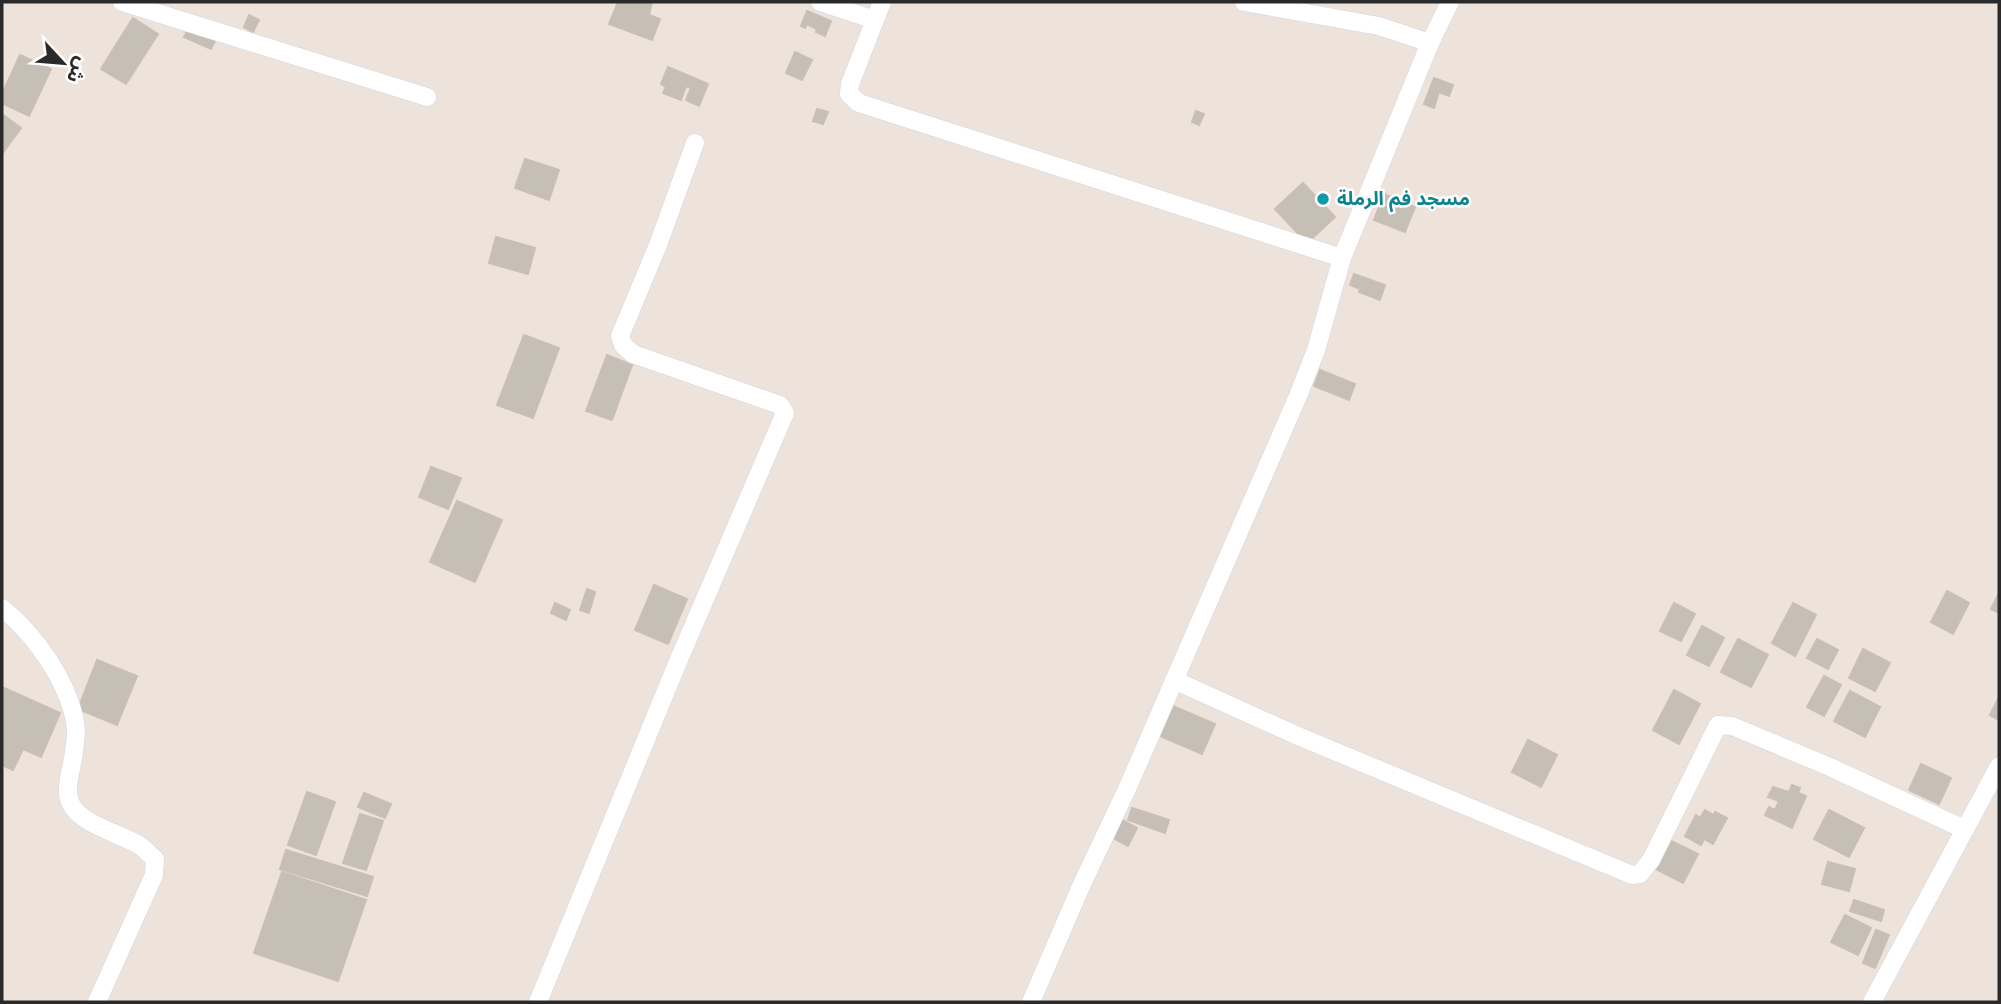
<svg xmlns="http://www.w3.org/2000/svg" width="2001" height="1004" font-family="'Nunito Sans','Noto Sans Arabic',sans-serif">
<rect width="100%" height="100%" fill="#eee3db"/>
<g fill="#c5bfb6" stroke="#cabfb4" stroke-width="2">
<path d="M618,2h34l-3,13 11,4 -8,21 -43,-16z"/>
<path d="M807,11l24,10 -6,15 -9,-4 1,-3 -10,-5 -2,4 -4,-2z"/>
<path d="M249,15l10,5 -6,12 -9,-5z"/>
<path d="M133,18l25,16 -32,50 -25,-15z"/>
<path d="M190,25l27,12 -6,12 -27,-12z"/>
<path d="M795,52l17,8 -10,20 -16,-7z"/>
<path d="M20,55l31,14 -22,47 -27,-13v-9z"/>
<path d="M668,67l40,17 -9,22 -13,-6 5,-12 -5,-2 -5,14 -18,-7 3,-6 -5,-3z"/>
<path d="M1434,78l19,7 -4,11 -10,-4 -5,16 -10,-4z"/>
<path d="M817,109l11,3 -5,12 -10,-3z"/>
<path d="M1196,111l8,3 -5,11 -7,-3z"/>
<path d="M2,114l19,14 -19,26z"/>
<path d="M525,159l34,11 -10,30 -34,-12z"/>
<path d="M1303,183l32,34 -28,26 -32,-34z"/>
<path d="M1384,194l31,13 -10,25 -31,-12z"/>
<path d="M496,237l39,11 -7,26 -39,-11z"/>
<path d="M1354,274l31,11 -5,15 -21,-8 1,-3 -10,-4z"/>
<path d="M524,335l35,13 -26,70 -36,-13z"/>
<path d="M607,355l25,10 -20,55 -26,-9z"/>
<path d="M1320,370l35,14 -6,16 -35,-14z"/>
<path d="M431,467l30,11 -13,31 -29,-12z"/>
<path d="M457,501l45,19 -27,62 -45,-20z"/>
<path d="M654,585l33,14 -19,45 -33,-14z"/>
<path d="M587,589l8,3 -6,21 -9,-3z"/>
<path d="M1947,591l22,12 -16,31 -22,-12z"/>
<path d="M1999,593v20l-8,-4z"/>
<path d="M555,603l15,7 -4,10 -15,-7z"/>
<path d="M1674,603l21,11 -14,27 -21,-10z"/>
<path d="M1793,603l23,12 -21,41 -23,-13z"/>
<path d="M1702,626l22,12 -15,28 -22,-11z"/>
<path d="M1738,639l30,16 -17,32 -30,-15z"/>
<path d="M1817,639l21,11 -10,19 -21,-11z"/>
<path d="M1863,649l27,14 -15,28 -26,-13z"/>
<path d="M97,660l40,16 -20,49 -39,-16z"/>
<path d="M1824,676l17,9 -17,31 -17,-9z"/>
<path d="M2,687l58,26 -19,44 -18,-8 -10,21 -11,-5z"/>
<path d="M1674,690l26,14 -21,40 -26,-14z"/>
<path d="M1850,691l30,16 -15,30 -31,-16z"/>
<path d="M1999,697v23l-9,-5z"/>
<path d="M1173,706l42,18 -13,30 -42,-18z"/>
<path d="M1528,740l29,15 -16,32 -29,-15z"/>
<path d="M1921,764l30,14 -12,26 -30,-14z"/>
<path d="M1792,785l8,3 -2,5 8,3 -14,32 -27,-13 4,-8 6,3 4,-9 -11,-4 5,-10 16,5z"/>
<path d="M307,792l28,10 -19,53 -28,-10z"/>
<path d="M364,793l27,11 -6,14 -27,-11z"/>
<path d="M1132,808l37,12 -4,13 -37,-13z"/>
<path d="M1705,810l9,5 1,-3 12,6 -14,26 -9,-5 -3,6 -16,-9 11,-21 4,3z"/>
<path d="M1829,810l35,18 -15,29 -35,-18z"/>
<path d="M360,814l23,7 -17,49 -23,-7z"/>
<path d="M1120,819l17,9 -9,18 -17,-9z"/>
<path d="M1671,841l27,13 -15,29 -27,-14z"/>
<path d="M286,850l87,27 -6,19 -87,-27z"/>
<path d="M1828,862l27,7 -6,22 -27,-7z"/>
<path d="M282,872l84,28 -28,81 -84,-28z"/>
<path d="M1854,900l30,10 -3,11 -31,-10z"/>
<path d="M1845,915l26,13 -13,27 -27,-13z"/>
<path d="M1876,930l13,5 -14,33 -12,-5z"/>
</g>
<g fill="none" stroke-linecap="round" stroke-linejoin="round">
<g stroke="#d0d6e5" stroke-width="19">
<g id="street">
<path d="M122,2l305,95"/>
<path d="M820,2l55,18"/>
<path d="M882,2l-32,82 -1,10 10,9 483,155"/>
<path d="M1244,2l135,24 51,17"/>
<path d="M2,608c33,26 70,78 74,122 0,6 -1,14 -2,21 -1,16 -11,38 -3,53 9,20 50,30 68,41 6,4 11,10 16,14l-1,16 -57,127"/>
<path d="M1174,680l124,56 334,139 8,-1 11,-14 67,-135 14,1 98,41 134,62"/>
<path d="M538,1002l139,-338 108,-251 -5,-8 -147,-51 -10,-9 -3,-9 38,-91 37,-102"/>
<path d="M1031,1002l51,-118 45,-95 171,-393 18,-46 26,-92 88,-215 20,-41"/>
<path d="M1872,1002l127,-236"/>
</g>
</g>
<use href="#street" stroke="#fff" stroke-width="18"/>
</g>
<circle fill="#0f9aa8" stroke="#fff" stroke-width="2.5" cx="1323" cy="199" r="7"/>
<g text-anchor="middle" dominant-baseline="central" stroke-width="5" stroke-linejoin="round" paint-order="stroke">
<g font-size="19" font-weight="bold" fill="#0d838f" stroke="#fff" text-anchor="start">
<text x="1337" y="199">مسجد فم الرملة</text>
</g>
</g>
<rect width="2001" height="1004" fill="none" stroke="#2a2a2a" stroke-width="7"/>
<g transform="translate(63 63) rotate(116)" stroke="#ffffff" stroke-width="5" paint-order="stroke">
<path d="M0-5L12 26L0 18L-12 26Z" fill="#2a2a2a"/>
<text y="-10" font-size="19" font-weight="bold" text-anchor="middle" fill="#2a2a2a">ش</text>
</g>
</svg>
